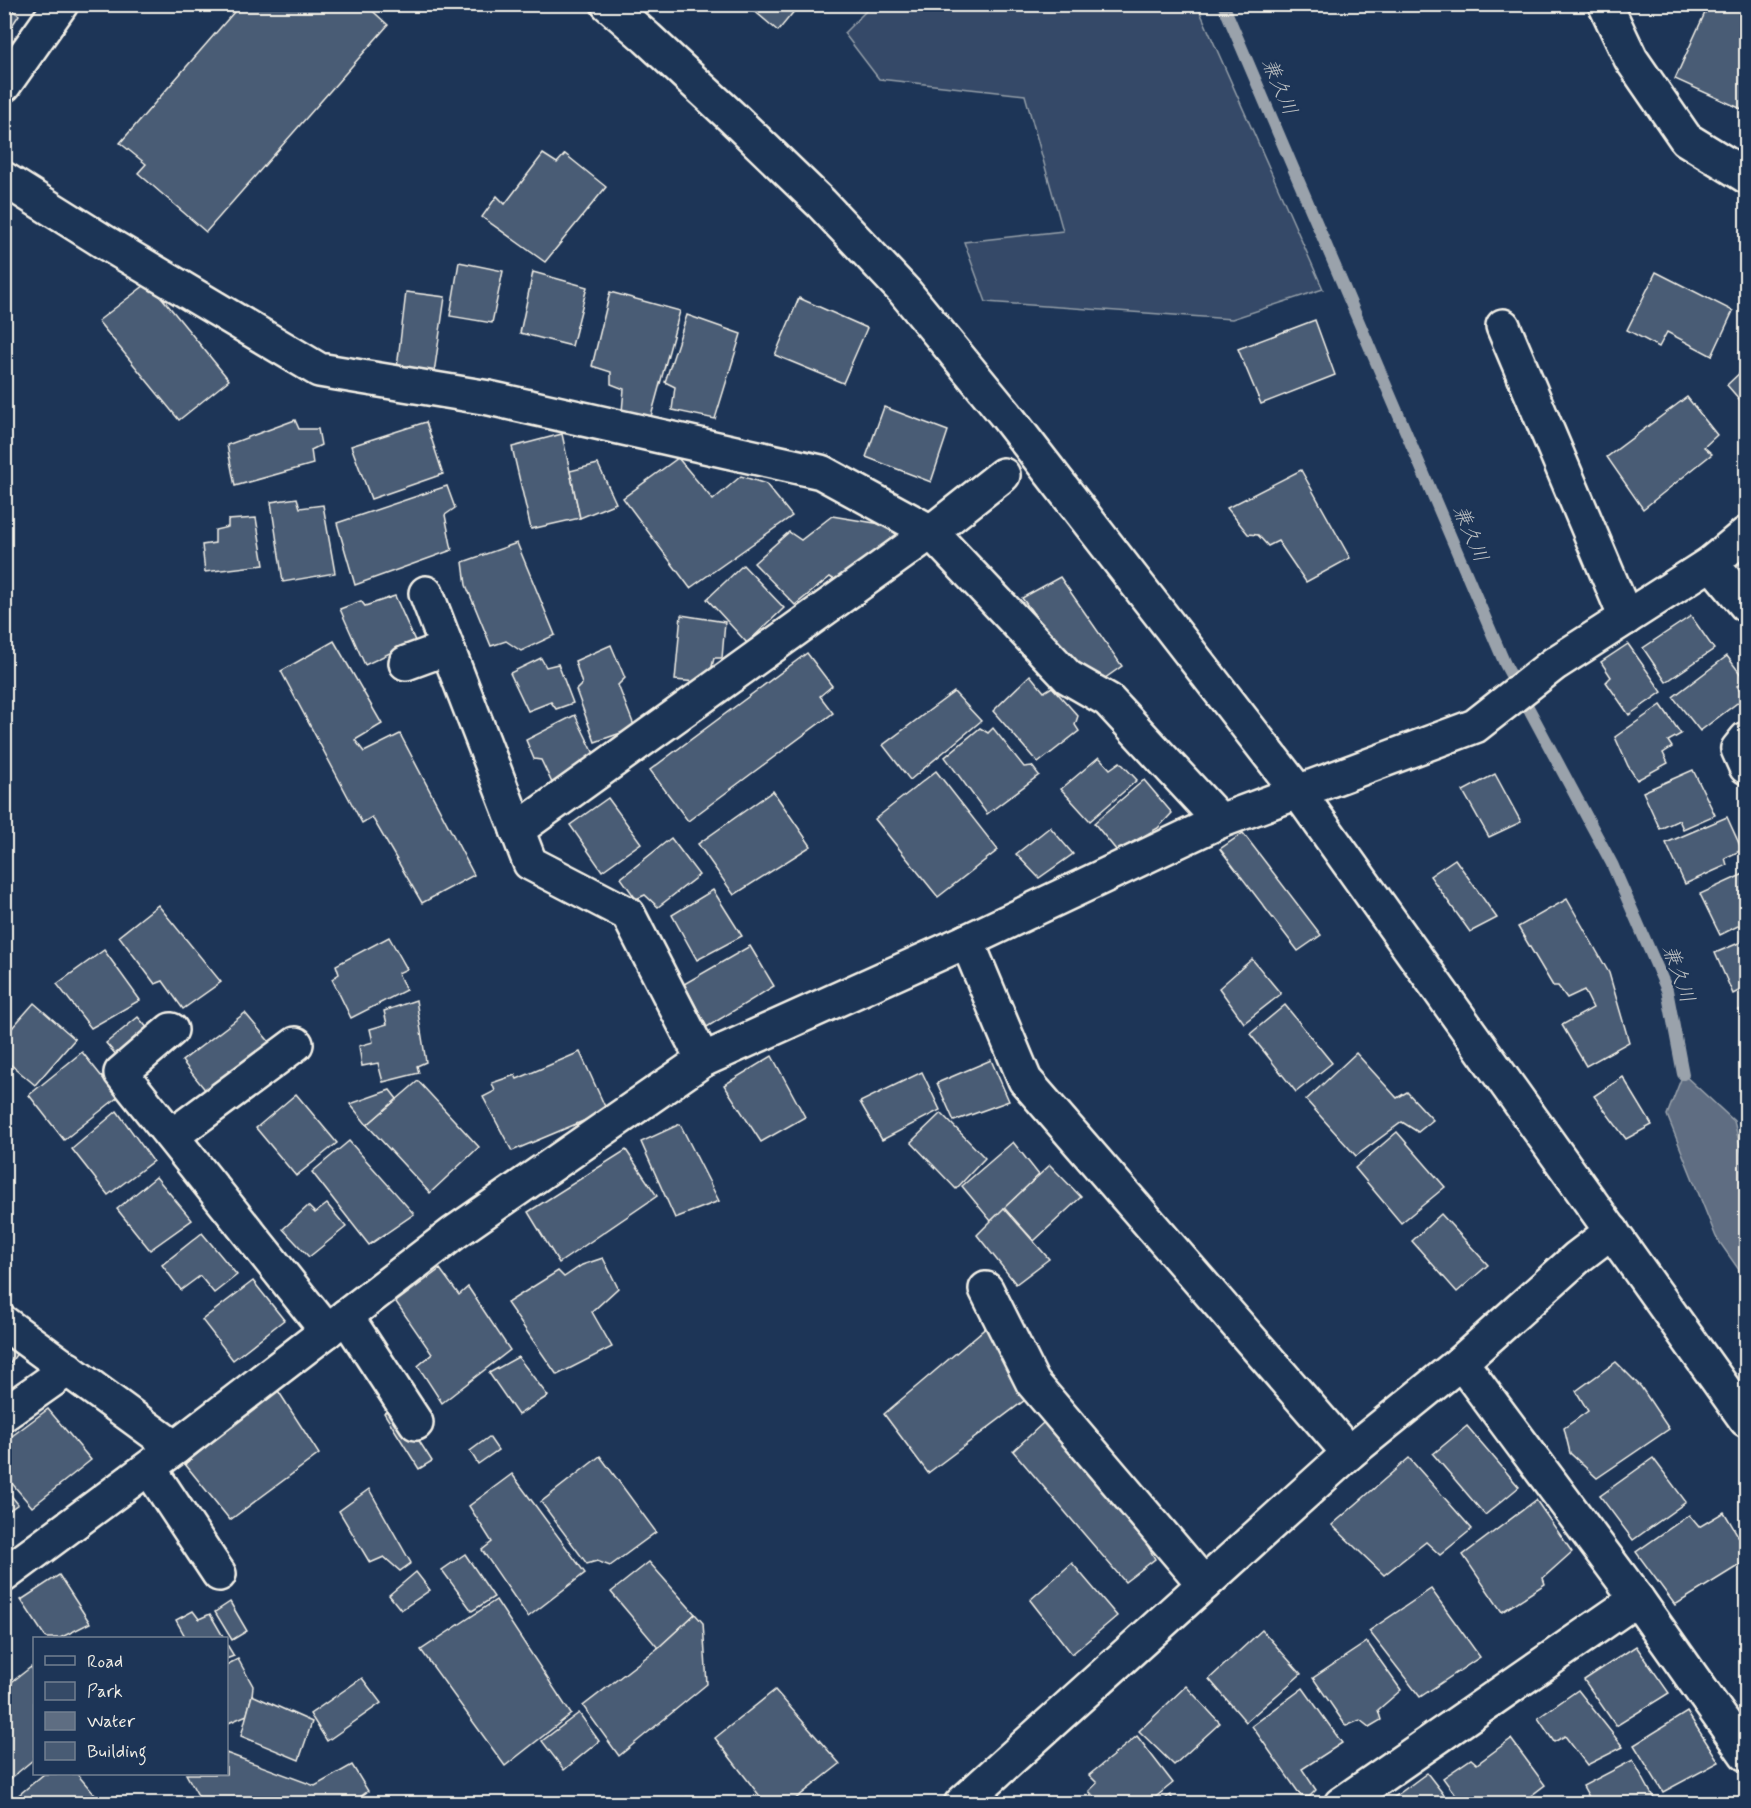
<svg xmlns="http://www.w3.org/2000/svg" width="1751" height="1808" font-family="Mynerve,'Klee One',sans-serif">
<rect width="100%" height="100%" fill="#1d3557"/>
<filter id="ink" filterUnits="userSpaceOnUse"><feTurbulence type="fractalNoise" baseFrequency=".0167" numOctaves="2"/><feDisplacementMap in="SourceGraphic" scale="12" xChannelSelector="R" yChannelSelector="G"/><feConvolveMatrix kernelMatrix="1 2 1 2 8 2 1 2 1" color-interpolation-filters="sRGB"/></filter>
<g filter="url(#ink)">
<path fill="#354a67" stroke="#949ea8" stroke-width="1.5" d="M872,5h325l126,284 -91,30 -246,-17 -22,-60 99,-11 -38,-136 -146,-16 -35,-46z"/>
<path fill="#5e6d82" stroke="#9aa2ab" stroke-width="1.5" d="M1683,1074l51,47 12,49v110l-30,-43 -49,-122z"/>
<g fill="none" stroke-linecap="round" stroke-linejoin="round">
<path stroke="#9aa2ab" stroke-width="12" d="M1223,4l282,660 107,200 55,126 16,84"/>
</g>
<g fill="#485b74" stroke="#f4f1e8" stroke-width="1.5">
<path d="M241,4h124l23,21 -182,207 -68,-59 8,-9 -26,-21z"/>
<path d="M746,4h54l-22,27z"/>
<path d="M1709,4h37v107l-71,-32z"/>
<path d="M4,5l15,10 -15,23z"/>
<path d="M543,154l14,9 8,-9 41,33 -61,75 -63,-45 15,-21 8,8z"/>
<path d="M459,262l44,9 -11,52 -42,-7z"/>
<path d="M533,272l54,15 -15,59 -52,-13z"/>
<path d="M1656,272l77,39 -21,45 -45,-24 -8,15 -32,-17z"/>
<path d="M149,282l80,98 -50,40 -81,-99z"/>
<path d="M406,292l39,5 -11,76 -37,-5z"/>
<path d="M610,292l70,19 -30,109 -28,-8 2,-23 -13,-5v-12l-19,-6z"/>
<path d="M799,298l68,30 -24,55 -68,-28z"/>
<path d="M687,315l54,19 -26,85 -43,-9 3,-23 -10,-5z"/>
<path d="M1315,320l20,55 -74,29 -23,-55z"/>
<path d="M1746,367v40l-19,-22z"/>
<path d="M1687,397l30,38 -13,12 8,7 -69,55 -36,-52z"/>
<path d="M884,407l64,24 -17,51 -65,-25z"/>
<path d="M295,420l4,9h19l3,16 -10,5 2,14 -78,22 -8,-41z"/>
<path d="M426,422l17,52 -72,25 -20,-53z"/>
<path d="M562,434l18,84 -49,11 -19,-82z"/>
<path d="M678,458l35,42 28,-24 25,8 26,32 -102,72 -67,-90z"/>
<path d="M598,464l18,39 -36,15 -10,-47z"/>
<path d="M1301,470l49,88 -44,24 -28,-41 -10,5 -10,-11 -10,-1 -21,-26z"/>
<path d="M447,486l8,22 -10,7 7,35 -97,35 -18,-62z"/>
<path d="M297,498l3,10 23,-3 12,68 -52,9 -12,-80z"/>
<path d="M832,516l55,9 13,13 -59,46 -11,-7 -35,28 -41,-42 35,-31 12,8z"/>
<path d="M256,518l8,47 -59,7 -3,-27 13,-2v-13l13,-3v-7z"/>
<path d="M517,543l38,92 -34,16 -15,-10 -15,5 -25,-61 -3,-23z"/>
<path d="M743,565l41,43 -37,35 -40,-44z"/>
<path d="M1060,577l62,89 -21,15 -23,-8 -56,-75z"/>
<path d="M395,596l20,45 -50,24 -25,-56 21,-8 4,5z"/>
<path d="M681,615l44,7 -3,36h-8l-6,25 -33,-3z"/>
<path d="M1691,616l23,33 -48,33 -23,-34z"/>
<path d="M334,641l48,83 -27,16 9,12 36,-18 74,141 -52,28 -50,-86 -10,6 -81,-152z"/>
<path d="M1628,644l34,48 -33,23 -23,-33 5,-5 -10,-15z"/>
<path d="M611,645l14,33 -7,7 17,43 -40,14 -19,-52 6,-6 -7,-23z"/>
<path d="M807,653l25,33 -12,10 13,17 -145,108 -38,-51z"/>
<path d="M1727,656l18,24 -8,6 8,11 -45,34 -27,-34z"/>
<path d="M541,658l5,9 12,-3 15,39 -17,6 -5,-7 -23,9 -18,-38z"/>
<path d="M1030,675l14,17 8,-5 26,29 -3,9 4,6 -41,32 -45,-52z"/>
<path d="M954,692l27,29 -71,59 -27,-35z"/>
<path d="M1661,705l20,29 -13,7 4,6 -9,6 5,10 -31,17 -9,-14 -13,-29z"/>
<path d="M575,715l25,51 -46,21 -13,-27 -7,-1 -8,-19z"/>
<path d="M980,728l8,5 5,-5 31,39 8,-1 7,9 -52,39 -42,-57z"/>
<path d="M1099,757l11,12 10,-7 17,18 -47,41 -29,-32z"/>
<path d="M1693,770l22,45 -32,14 -4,-9 -19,9 -17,-37z"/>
<path d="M936,771l62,79 -60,47 -63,-78z"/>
<path d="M1495,774l26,48 -32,15 -26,-46z"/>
<path d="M1144,780l28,33 -14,15 -41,23 -23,-28z"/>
<path d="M773,791l38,55 -77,49 -36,-51z"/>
<path d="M608,798l33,45 -39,28 -32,-46z"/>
<path d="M1727,817l15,33 -17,8 2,7 -42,19 -19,-41z"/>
<path d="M1050,827l23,27 -34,24 -23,-24z"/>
<path d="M1243,833l78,102 -23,16 -78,-102z"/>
<path d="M671,838l28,37 -41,32 -13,-12 -9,4 -15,-21z"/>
<path d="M1455,859l42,59 -27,14 -40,-56z"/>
<path d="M1746,873v49l-26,13 -20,-41z"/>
<path d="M713,890l29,46 -45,24 -25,-45z"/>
<path d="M1567,899l42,74 20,69 -43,24 -24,-41 31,-17 -9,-18 -17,8 -9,-12h-5l-35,-59z"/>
<path d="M158,905l63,77 -38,27 -20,-28 -8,3 -36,-48z"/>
<path d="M389,937l18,32 -9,4 8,17 -55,28 -19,-39 7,-5 -3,-9z"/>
<path d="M1746,940v47l-13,7 -18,-41z"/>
<path d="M750,946l24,40 -67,41 -23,-43z"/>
<path d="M104,950l36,50 -49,28 -34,-44z"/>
<path d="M1252,959l29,35 -37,29 -25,-35z"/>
<path d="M416,1000l10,62 -9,4 2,7 -36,9 -5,-19 -16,3 -3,-20 14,-4 -3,-13 17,-5 -3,-13z"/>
<path d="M34,1003l41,36 -40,46 -31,-26v-22z"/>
<path d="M1285,1005l47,58 -36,29 -46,-58z"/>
<path d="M1746,1006v19l-7,-15z"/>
<path d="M245,1013l32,38 -62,51 -33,-41z"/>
<path d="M138,1017l22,26 -31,27 -23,-27z"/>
<path d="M82,1052l36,45 -54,43 -35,-45z"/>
<path d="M580,1052l27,59 -95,40 -29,-54 12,-6 -3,-8 23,-8 2,4z"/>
<path d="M1356,1053l41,45 10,-6 26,28 -15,12 -16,-10 -46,34 -50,-56z"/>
<path d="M772,1056l33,61 -44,25 -37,-57z"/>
<path d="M991,1060l18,41 -55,20 -17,-38z"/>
<path d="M922,1072l18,38 -58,30 -22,-38z"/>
<path d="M1623,1077l29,48 -26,14 -32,-43z"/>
<path d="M418,1081l61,66 -49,46 -63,-68z"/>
<path d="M390,1090l7,9 -30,26 -17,-21z"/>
<path d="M296,1094l41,49 -41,33 -40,-48z"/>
<path d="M117,1111l36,50 -45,34 -36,-46z"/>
<path d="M941,1113l44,45 -29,31 -45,-47z"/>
<path d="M680,1124l39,77 -44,17 -34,-76z"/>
<path d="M1397,1132l48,55 -44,36 -46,-55z"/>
<path d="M349,1141l65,73 -45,31 -57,-73z"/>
<path d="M1013,1142l26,33 -48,46 -29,-35z"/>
<path d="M626,1150l31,46 -98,67 -31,-51z"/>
<path d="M1050,1165l31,32 -47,44 -30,-33z"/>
<path d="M156,1177l36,43 -42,30 -33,-41z"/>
<path d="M327,1204l19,23 -37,30 -26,-28 25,-23 7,7z"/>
<path d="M1004,1208l45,51 -33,25 -39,-49z"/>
<path d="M1441,1214l47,51 -31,27 -45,-51z"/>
<path d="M202,1233l35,42 -23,18 -14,-17 -19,14 -19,-25z"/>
<path d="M603,1258l15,30 -26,24 20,35 -55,28 -50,-72 51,-32 6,6 18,-12z"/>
<path d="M440,1269l19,26 9,-8 42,63 -68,53 -24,-37 14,-12 -36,-52z"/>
<path d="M253,1281l31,39 -51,40 -31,-40z"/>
<path d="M994,1321l39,73 -105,79 -44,-59z"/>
<path d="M4,1341l14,11 -14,20z"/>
<path d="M518,1357l30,39 -30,19 -29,-42z"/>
<path d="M1616,1362l25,25 28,42 -72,49 -27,-25 -6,-25 24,-17 -12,-20z"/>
<path d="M277,1389l42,65 -89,66 -45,-56z"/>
<path d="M396,1405l36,56 -13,8 -35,-56z"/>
<path d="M48,1409l43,51 -59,47 -28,-33v-32z"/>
<path d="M1057,1410l104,119 -15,14 9,16 -30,23 -112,-131z"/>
<path d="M1467,1426l52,61 -34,28 -52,-61z"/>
<path d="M489,1437l9,13 -20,14 -8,-13z"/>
<path d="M600,1456l56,76 -46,34 -13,-5 -10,3 -46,-62z"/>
<path d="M1409,1458l63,71 -32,26 -14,-13 -42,33 -52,-50z"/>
<path d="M1653,1458l33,44 -53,38 -33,-44z"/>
<path d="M512,1474l73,99 -57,44 -46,-67 10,-8 -23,-36z"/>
<path d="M4,1487l14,17 -14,10z"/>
<path d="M369,1489l42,74 -11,8 -16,-14 -14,6 -31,-52z"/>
<path d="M1536,1500l36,52 -29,26 2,6 -43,28 -39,-57z"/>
<path d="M1724,1512l22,37v12l-71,44 -39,-53 53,-37 10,12z"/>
<path d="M465,1554l29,43 -22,14 -30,-41z"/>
<path d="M649,1562l46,52 -37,34 -47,-56z"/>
<path d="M1072,1563l45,53 -45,38 -42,-54z"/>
<path d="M416,1572l14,18 -29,20 -12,-15z"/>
<path d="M59,1575l31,48 -30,15h-14l-25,-38z"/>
<path d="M1431,1589l49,68 -60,40 -51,-66z"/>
<path d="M496,1600l75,114 -66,52 -84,-116z"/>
<path d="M230,1602l17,29 -15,9 -17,-28z"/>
<path d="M193,1611l6,8 11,-5 14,24h-38l-10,-18z"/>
<path d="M695,1614l8,9 4,61 -88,72 -36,-50 75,-58z"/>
<path d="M1262,1630l39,44 -55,48 -37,-43z"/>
<path d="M1367,1642l34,48 -23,20 3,10 -12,7 -9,-7 -14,6 -33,-48z"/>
<path d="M226,1643l8,13 -8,3z"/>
<path d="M1636,1646l33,47 -53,33 -32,-46z"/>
<path d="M238,1659l15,27 -1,9 -5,20 -21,9v-59z"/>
<path d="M31,1667l3,4v88l-30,25v-96z"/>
<path d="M362,1678l19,25 -54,38 -17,-27z"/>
<path d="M1186,1686l34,37 -46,42 -35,-34z"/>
<path d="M1303,1688l39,55 -40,26 14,21 -7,7 -8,-1 -49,-70z"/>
<path d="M775,1690l65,74 -51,40h-23l-51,-66z"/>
<path d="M1578,1690l45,57 -36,18 -22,-29 -11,6 -16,-24z"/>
<path d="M252,1695l60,27 -13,38 -58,-24z"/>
<path d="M1687,1712l32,50 -56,30 -29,-47z"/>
<path d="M579,1713l20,28 -35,29 -22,-29z"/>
<path d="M1137,1736l36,47 -26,21h-47l-11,-13 8,-8 -8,-8z"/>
<path d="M1511,1739l34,46 -25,19h-58l-19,-26 28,-19 6,5z"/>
<path d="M226,1753l89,33 37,-21 16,26 -17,13h-148l-17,-30h40z"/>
<path d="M1633,1760l24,44h-64l-10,-18z"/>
<path d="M1427,1773l24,31h-66z"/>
<path d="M44,1774h33l24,28 -3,2h-90z"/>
<path d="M1170,1795l6,9h-17z"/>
<path d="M687,1797l4,7h-14z"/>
<path d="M1570,1798l4,6h-14z"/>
</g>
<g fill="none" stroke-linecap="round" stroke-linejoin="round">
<g stroke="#f4f1e8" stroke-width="38">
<g id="minor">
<path d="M608,4l39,34 86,80 88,85 84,89 100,122 294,379 447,627"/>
<path d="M1605,4l26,55 55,80 60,37"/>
<path d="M4,85l57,-81"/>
<path d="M4,179l102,64 213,127 170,28 332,74 110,60 137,145 40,23 112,121"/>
<path d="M1503,326l123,292"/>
<path d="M1711,563l35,42"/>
<path d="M426,593l104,270 98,51 75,146"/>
<path d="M406,663l41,-15"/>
<path d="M1746,739l-8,10 8,18"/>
<path d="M517,830l414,-298 72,-57"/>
<path d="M967,941l58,139 324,373"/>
<path d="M171,1030l-50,43 206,258"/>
<path d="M172,1136l124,-92"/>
<path d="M986,1289l47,94 171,201"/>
<path d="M346,1316l70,107"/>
<path d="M4,1323l171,125"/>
<path d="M1461,1362l176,237 109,155"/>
<path d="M4,1414l64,-45"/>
<path d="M149,1468l70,106"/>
<path d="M4,1575l171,-127 279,-215 249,-173 264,-119 253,-120 255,-95 79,-62 157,-101 35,-29"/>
<path d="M961,1804l388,-351 112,-91 117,-105 34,-26"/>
<path d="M1341,1804l296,-205"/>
</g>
</g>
<use href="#minor" stroke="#1d3557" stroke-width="33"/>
</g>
</g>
<g text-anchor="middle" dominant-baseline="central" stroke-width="4.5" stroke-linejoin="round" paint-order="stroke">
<g font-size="20" font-style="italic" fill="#c0c3c4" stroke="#1d3557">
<text transform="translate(1279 87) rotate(67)">兼久川</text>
<text transform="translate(1470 534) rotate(67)">兼久川</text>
<text transform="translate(1678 974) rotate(71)">兼久川</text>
</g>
</g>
<rect width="1751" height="1808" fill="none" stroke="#1d3557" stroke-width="24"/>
<rect x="12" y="12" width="1727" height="1784" fill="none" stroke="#f4f1e8" stroke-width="2" filter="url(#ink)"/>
<rect x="33" y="1637" width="195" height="138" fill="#1d3557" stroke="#738091" stroke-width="1.5"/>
<rect x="45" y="1656" width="30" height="9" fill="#1d3557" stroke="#738091" stroke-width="1.5"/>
<text x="87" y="1667" font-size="18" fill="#f4f1e8">Road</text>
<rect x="45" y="1682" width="30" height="18" fill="#354a67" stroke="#738091" stroke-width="1.5"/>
<text x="87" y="1697" font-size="18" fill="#f4f1e8">Park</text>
<rect x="45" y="1712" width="30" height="18" fill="#5e6d82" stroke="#738091" stroke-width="1.5"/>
<text x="87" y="1727" font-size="18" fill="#f4f1e8">Water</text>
<rect x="45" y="1742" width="30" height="18" fill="#485b74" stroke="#738091" stroke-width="1.5"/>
<text x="87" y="1757" font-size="18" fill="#f4f1e8">Building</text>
</svg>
